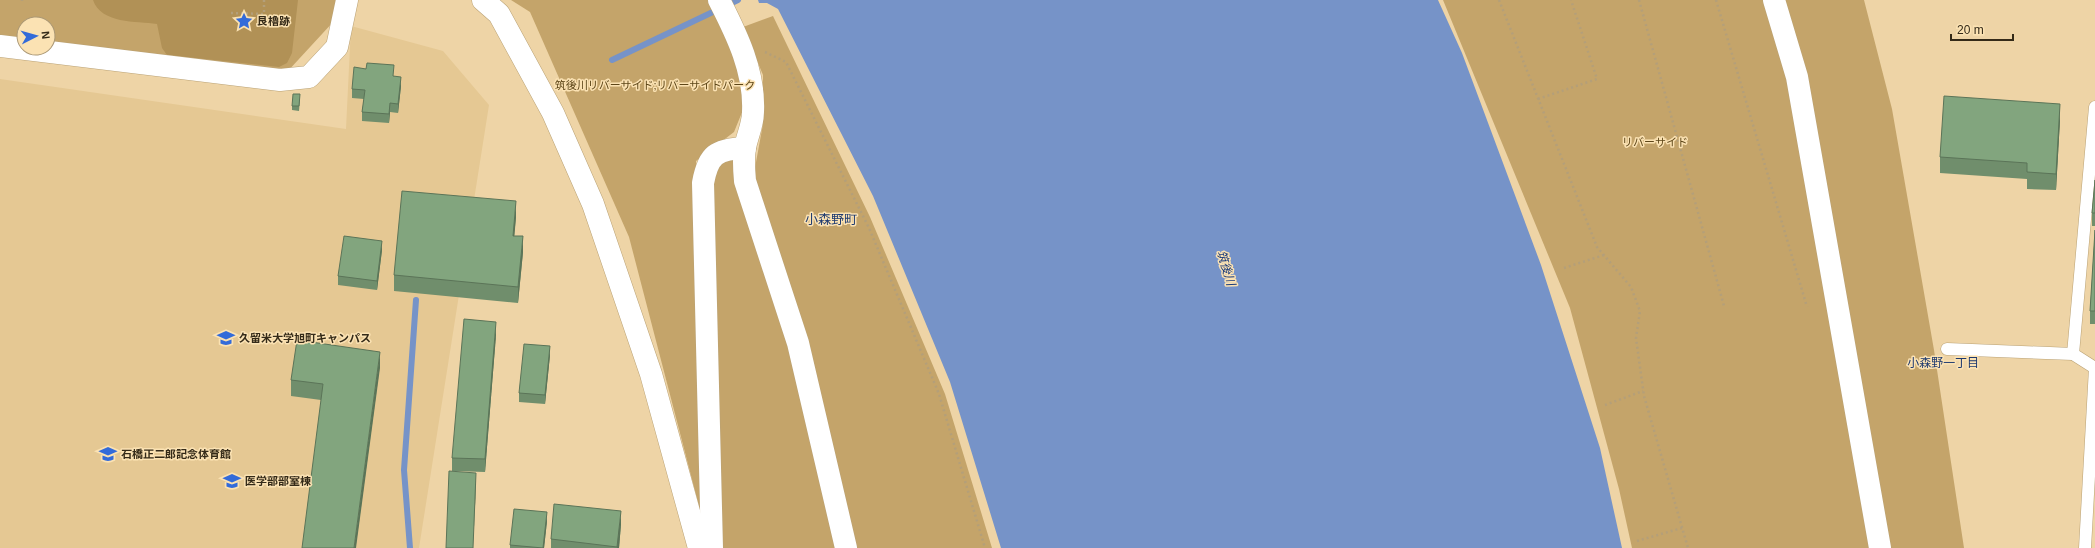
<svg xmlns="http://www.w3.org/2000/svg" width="2095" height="548" font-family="Arial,'Noto Sans JP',sans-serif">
<rect width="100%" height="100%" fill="#eed4a6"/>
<path fill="#e5c893" d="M351,26l92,25 46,54 -70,443h-419v-469l346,50z"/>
<g fill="#c4a46a">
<path d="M0,0h338l-4,21 -47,51 -239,-28v-20h-24v17l-24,-3z"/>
<path d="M511,0h199l28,59 7,46 -11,27 -38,29 4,349 -71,-273 -99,-225z"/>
<path d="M1443,0h421l28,109 42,241 30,198h-332l-13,-59 -49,-181z"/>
<path d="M773,16l97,201 75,177 47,154h-140l-98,-375 9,-49v-49l-20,-48z"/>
<path d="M738,157l53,191 49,200h-121l-10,-360 11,-24z"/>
</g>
<path fill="#b19156" d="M93,0h205l-6,53 -5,10 -8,4 -112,-12 -5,-7 -5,-24c-21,-3 -56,0 -64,-24z"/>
<path fill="#7693c8" d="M758,0h680l24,53 79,212 59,183 22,100h-621l-51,-166 -77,-186 -95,-187 -11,-6h-8z"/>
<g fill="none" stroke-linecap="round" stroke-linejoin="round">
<g stroke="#7693c8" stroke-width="6">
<path d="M612,60l126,-60"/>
<path d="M410,548l-6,-78 12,-170"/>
</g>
<g stroke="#baa275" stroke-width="13">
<g id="service">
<path d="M1947,349l126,5"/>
<path d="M2085,548l10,-180 -22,-14 22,-247"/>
</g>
</g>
<g stroke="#baa275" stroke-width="23">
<g id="minor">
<path d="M483,0l16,14 54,99 40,91 58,170 48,174"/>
<path d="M719,0c18,35 36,72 34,112 0,13 -6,24 -8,36 -2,11 -1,22 0,33l53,162 48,205"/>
<path d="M1774,0l23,77 83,471"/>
<path d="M0,46l280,34 29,-3 28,-30 10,-47"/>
<path d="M712,548l-9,-365c5,-28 13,-34 42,-35"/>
</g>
</g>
<g stroke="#b49f79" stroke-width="2.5" stroke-dasharray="2 3" stroke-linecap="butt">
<path d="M1499,0l98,247 34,40 9,24 -4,27 8,58 44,152"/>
<path d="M1639,0l85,306"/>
<path d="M1716,0l91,307"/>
<path d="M22,1v-1"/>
<path d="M231,13l33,1v-14"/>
<path d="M765,52l21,10 83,166 70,166 46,154"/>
<path d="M1538,99l59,-20 -26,-79"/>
<path d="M1564,268l40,-13"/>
<path d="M1605,405l38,-14"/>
<path d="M1637,541l45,-13"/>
</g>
<use href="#service" stroke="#fff" stroke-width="12"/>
<use href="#minor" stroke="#fff" stroke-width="22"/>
</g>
<g fill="#708e6c">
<path d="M394,76l7,10 -3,27 -8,-1 -1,11 -27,-2v-9l2,-13 -12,-1v-9z"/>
<path d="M300,99l-1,12 -7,-1v-4z"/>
<path d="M2060,120l-4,70 -29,-1v-10l-87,-6v-16z"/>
<path d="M2095,180v46h-3v-13z"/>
<path d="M516,217l-2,19 9,16 -5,51 -124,-12v-16z"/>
<path d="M2095,230v94h-5v-13z"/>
<path d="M382,250l-5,40 -39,-5v-9z"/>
<path d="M496,335l-11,137 -33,-1v-13z"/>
<path d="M550,355l-5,49 -26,-2v-9z"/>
<path d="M380,368l-59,32 -30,-4v-16z"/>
<path d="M547,521l-3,27h-34v-3z"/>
<path d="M621,524l-2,24h-68v-9z"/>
</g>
<g fill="#5b7458">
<path d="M401,77v9l-3,27v-9z"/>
<path d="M390,103v9l-1,11v-9z"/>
<path d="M2060,104v16l-4,70v-16z"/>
<path d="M516,201v16l-3,35v-16z"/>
<path d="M523,236v16l-5,51v-16z"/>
<path d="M382,241v9l-5,40v-9z"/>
<path d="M496,322v13l-11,137v-13z"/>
<path d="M550,346v9l-5,49v-9z"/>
<path d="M380,352v16l-24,180h-2z"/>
<path d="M476,473v13l-3,62z"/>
<path d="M621,511v13l-2,24h-2z"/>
<path d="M547,512v9l-3,27h-1z"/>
</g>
<g fill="#82a57e" stroke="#5b7458">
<path d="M367,63l27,2 -1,11 8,1 -3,27 -8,-1 -1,11 -27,-2 3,-22 -13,-1 2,-22 12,2z"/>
<path d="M293,94h7l-1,12h-7z"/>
<path d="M1944,96l116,8 -4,70 -29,-2v-9l-87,-6z"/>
<path d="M2095,180v33h-3z"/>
<path d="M402,191l114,10 -3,35h10l-5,51 -124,-12z"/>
<path d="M2095,230v81h-5z"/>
<path d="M344,236l38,5 -5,40 -39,-5z"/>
<path d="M464,319l32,3 -11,137 -33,-1z"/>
<path d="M297,340l83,12 -26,196h-52l21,-164 -32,-4z"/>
<path d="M524,344l26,2 -5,49 -26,-2z"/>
<path d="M449,471l27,2 -3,75h-27z"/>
<path d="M554,504l67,7 -4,36 -66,-8z"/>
<path d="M514,509l33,3 -4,36 -33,-3z"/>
</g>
<defs>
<g id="sight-bare" transform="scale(1.38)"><path d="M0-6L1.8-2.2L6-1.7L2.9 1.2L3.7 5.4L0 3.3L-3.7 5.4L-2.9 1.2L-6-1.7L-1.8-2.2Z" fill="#336bd9" stroke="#fbe2b3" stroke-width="2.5" paint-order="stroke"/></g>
<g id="university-bare" transform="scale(1.38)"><path d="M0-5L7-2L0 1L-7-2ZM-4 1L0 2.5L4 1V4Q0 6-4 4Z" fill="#336bd9" stroke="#fbe2b3" stroke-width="2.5" paint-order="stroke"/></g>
</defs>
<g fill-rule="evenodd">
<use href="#sight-bare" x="244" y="21"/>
<use href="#university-bare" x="226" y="338"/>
<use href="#university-bare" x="108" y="454"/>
<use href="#university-bare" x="232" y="481"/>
</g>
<g text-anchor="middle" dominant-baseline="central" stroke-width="3" stroke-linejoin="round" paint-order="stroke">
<g font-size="11" font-weight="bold" fill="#342a18" stroke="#fbe2b3" text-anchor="start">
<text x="257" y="21">艮櫓跡</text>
<text x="239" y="338">久留米大学旭町キャンパス</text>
<text x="121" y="454">石橋正二郎記念体育館</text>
<text x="245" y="481">医学部部室棟</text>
</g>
<g font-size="11" fill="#5d4618" stroke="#fbe2b3">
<text x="655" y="85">筑後川リバーサイド;リバーサイドパーク</text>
<text x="1655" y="142">リバーサイド</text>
</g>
<g font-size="12" font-style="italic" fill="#1a3b7b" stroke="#fbe2b3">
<text transform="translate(1226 268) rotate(73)">筑後川</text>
</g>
<g font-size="12" fill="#1d396f" stroke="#fbe2b3">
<text x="1943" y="363">小森野一丁目</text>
</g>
<g font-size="13" fill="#1d396f" stroke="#fbe2b3">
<text x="831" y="219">小森野町</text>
</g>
</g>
<g transform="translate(36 36) rotate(84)"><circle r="19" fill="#fbe2b3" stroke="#ab9875"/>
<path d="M0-3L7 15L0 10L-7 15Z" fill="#336bd9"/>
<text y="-6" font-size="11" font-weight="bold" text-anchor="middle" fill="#342a18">N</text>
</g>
<path d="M1951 34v6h62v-6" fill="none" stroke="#342a18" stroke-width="2"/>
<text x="1957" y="34" font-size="12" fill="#342a18" stroke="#fbe2b3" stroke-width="3" paint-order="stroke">20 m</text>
</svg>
